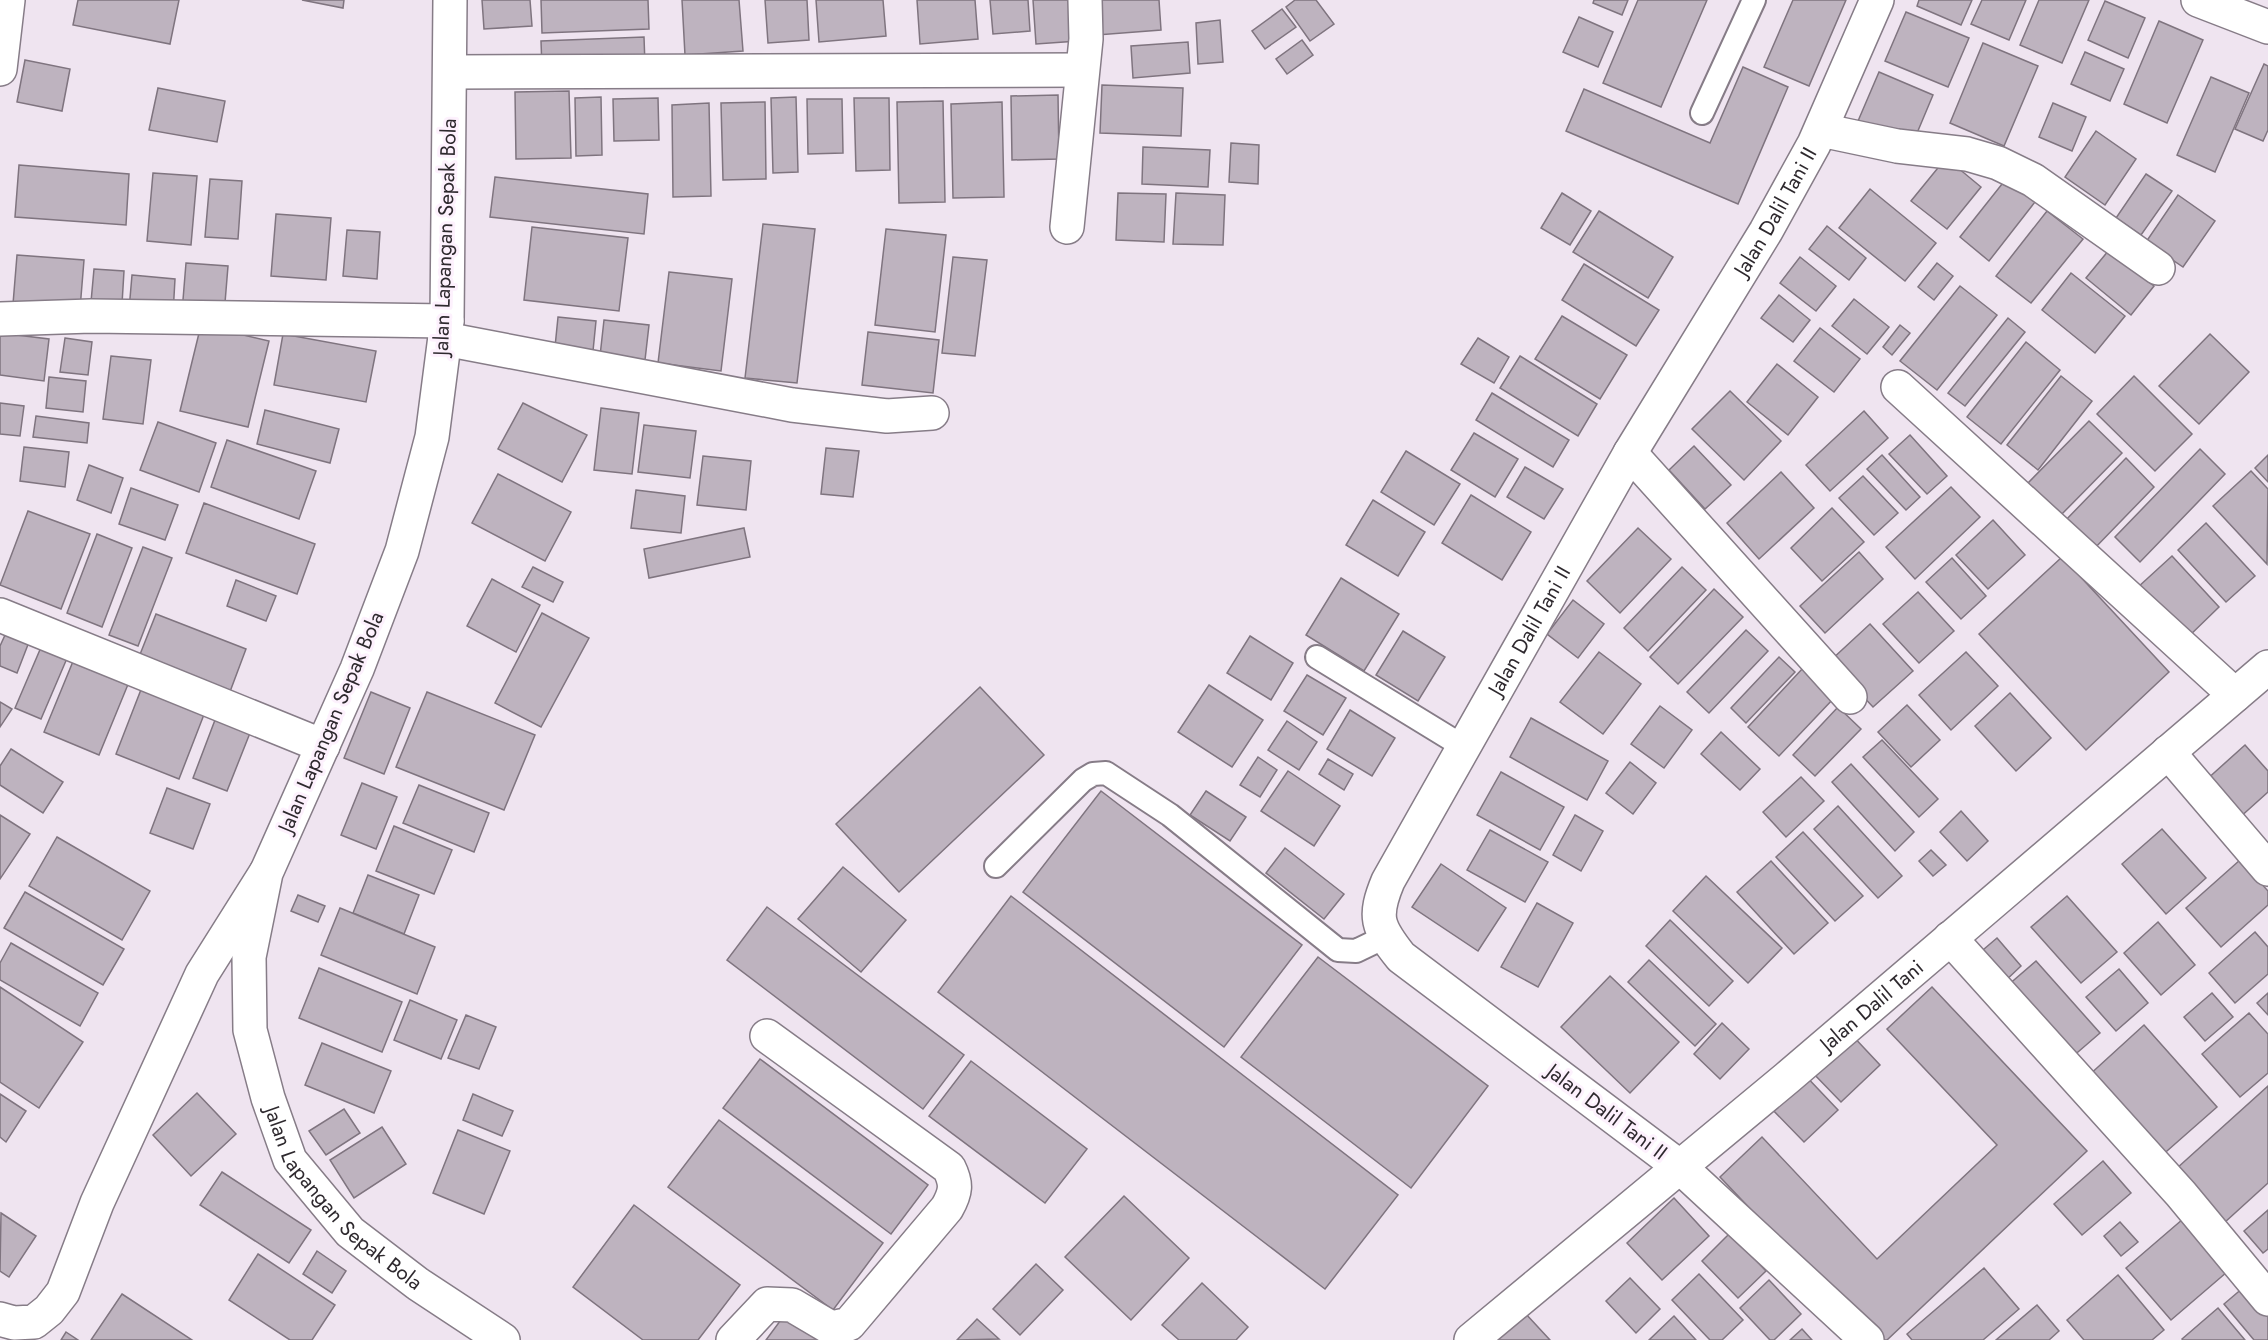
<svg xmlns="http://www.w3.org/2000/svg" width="2268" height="1340" font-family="Jost,sans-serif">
<rect width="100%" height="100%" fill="#efe4f0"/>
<g fill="#beb3bf" stroke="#7f747f" stroke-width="1.5">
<path d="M78,0h101l-9,44 -97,-19z"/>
<path d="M302,0h42l-1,8z"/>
<path d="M482,0h48l2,26 -48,3z"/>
<path d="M541,0h107l1,29 -107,4z"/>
<path d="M682,0h57l4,51 -58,4z"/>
<path d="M765,0h42l2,40 -41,3z"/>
<path d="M816,0h67l3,36 -67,6z"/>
<path d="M917,0h58l3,39 -58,5z"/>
<path d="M990,0h38l2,31 -37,3z"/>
<path d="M1033,0h42l3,41 -42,3z"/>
<path d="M1095,0h64l2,30 -64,5z"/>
<path d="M1295,0h21l18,24 -24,17 -24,-34z"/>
<path d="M1594,0h34l-6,15 -29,-12z"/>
<path d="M1638,0h69l-46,107 -58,-24z"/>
<path d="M1793,0h53l-37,86 -45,-19z"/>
<path d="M1919,0h53l-11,25 -44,-19z"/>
<path d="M1982,0h44l-17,40 -38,-16z"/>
<path d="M2039,0h50l-27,63 -42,-18z"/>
<path d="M2105,1l40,17 -17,40 -40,-18z"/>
<path d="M1282,9l14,18 -31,22 -13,-18z"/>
<path d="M1906,12l63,26 -21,49 -63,-26z"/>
<path d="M1579,17l34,15 -15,35 -35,-15z"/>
<path d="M1220,20l3,42 -25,2 -2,-41z"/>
<path d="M2159,21l44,19 -36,83 -43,-19z"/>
<path d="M644,37l1,28 -103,4 -1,-28z"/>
<path d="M1302,40l11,15 -26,19 -11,-15z"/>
<path d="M1188,42l2,31 -57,5 -2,-32z"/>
<path d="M1983,43l55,23 -34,80 -54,-23z"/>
<path d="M2085,52l39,17 -14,32 -39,-17z"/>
<path d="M25,60l45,9 -8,42 -45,-9z"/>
<path d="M2264,64l4,2v64l-5,11 -28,-12z"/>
<path d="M1743,67l45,20 -50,117 -172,-73 18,-42 126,54z"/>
<path d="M1879,72l54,23 -21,50 -54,-24z"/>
<path d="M2211,77l38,16 -34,79 -38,-17z"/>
<path d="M1102,85l81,3 -2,48 -81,-3z"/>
<path d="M158,88l67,13 -8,41 -68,-12z"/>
<path d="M569,91l2,67 -55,1 -1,-67z"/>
<path d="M1058,95l1,64 -47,1 -1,-64z"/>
<path d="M601,97l1,58 -26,1 -1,-58z"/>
<path d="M796,97l2,75 -25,1 -2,-75z"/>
<path d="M658,98l1,42 -45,1 -1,-42z"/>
<path d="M854,98h35l1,72 -34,1z"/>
<path d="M807,99h35l1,54 -35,1z"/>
<path d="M943,101l2,101 -46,1 -2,-101z"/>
<path d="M765,102l1,77 -43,1 -2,-77z"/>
<path d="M1002,102l2,95 -51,1 -2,-94z"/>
<path d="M709,103l2,93 -38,1 -1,-92z"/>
<path d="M2053,103l33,14 -14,34 -33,-14z"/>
<path d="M2096,131l40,28 -31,46 -40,-28z"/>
<path d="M1231,143l28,2 -1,39 -29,-2z"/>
<path d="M1143,147l67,3 -2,37 -66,-3z"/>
<path d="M1946,158l35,29 -34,42 -36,-28z"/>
<path d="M19,165l110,9 -3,51 -111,-8z"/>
<path d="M153,173l44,3 -6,69 -44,-4z"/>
<path d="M2146,174l26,17 -31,44 -25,-17z"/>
<path d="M495,177l153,17 -4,40 -154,-17z"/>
<path d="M210,179l32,2 -4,58 -33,-2z"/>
<path d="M2006,179l29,23 -46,59 -29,-24z"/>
<path d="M1870,189l66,54 -31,38 -66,-53z"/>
<path d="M1118,193l48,1 -2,48 -48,-2z"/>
<path d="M1176,193l49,2 -2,50 -50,-1z"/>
<path d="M1562,193l29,18 -21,34 -29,-17z"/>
<path d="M2178,195l37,26 -32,46 -37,-25z"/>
<path d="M1599,211l74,46 -25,41 -75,-46z"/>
<path d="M2047,211l36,28 -52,64 -35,-27z"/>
<path d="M276,214l55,4 -5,62 -55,-4z"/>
<path d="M763,224l52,5 -18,154 -52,-5z"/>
<path d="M1827,226l39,32 -17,22 -40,-31z"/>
<path d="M532,227l96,11 -9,73 -95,-11z"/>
<path d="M886,229l60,6 -11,97 -60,-7z"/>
<path d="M347,230l33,2 -3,47 -34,-3z"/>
<path d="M2109,250l45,36 -23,29 -45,-37z"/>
<path d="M17,255l67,5 -4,49 -67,-5z"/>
<path d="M953,257l34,3 -12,96 -33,-3z"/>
<path d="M1800,257l36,29 -20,25 -36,-28z"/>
<path d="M186,263l42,3 -4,49 -42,-3z"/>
<path d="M1937,263l16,13 -19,24 -16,-13z"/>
<path d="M1584,264l75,46 -23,36 -74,-46z"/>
<path d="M94,269l30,2 -2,33 -31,-2z"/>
<path d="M669,272l63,7 -11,92 -63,-8z"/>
<path d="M2071,273l54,43 -30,37 -53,-43z"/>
<path d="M132,275l43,4 -2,35 -44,-4z"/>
<path d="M1960,286l37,29 -60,75 -37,-29z"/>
<path d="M1779,295l31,25 -17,22 -32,-24z"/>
<path d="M1854,299l35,28 -22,27 -35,-28z"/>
<path d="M1562,316l65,39 -27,44 -65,-40z"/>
<path d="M558,317l38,4 -3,30 -38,-4z"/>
<path d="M2008,318l17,14 -60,74 -17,-13z"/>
<path d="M604,320l45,5 -4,35 -45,-4z"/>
<path d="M201,325l68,16 -21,86 -68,-16z"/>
<path d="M1900,325l10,8 -18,22 -9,-8z"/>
<path d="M1820,328l40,31 -26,33 -40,-31z"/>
<path d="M868,332l71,8 -6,53 -71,-8z"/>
<path d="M0,333l49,6 -5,42 -44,-6z"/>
<path d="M283,334l93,17 -10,51 -92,-17z"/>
<path d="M2210,334l39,38 -50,52 -40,-38z"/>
<path d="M65,338l27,4 -4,33 -28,-3z"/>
<path d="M1478,338l31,19 -15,26 -33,-19z"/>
<path d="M2026,342l34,28 -59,74 -34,-27z"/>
<path d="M111,356l40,4 -8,64 -40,-5z"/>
<path d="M1520,356l77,48 -19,32 -78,-48z"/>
<path d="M1777,364l41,33 -30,38 -41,-33z"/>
<path d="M2061,376l31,25 -54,69 -31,-25z"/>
<path d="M2134,376l58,58 -37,37 -58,-57z"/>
<path d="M49,377l37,4 -3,31 -37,-4z"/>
<path d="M1730,391l51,50 -37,39 -52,-51z"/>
<path d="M1492,393l77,47 -16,27 -77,-47z"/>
<path d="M0,403l24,3 -4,30 -20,-2z"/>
<path d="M523,403l64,32 -25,47 -64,-33z"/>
<path d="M601,408l38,5 -7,61 -38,-4z"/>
<path d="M265,410l74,19 -9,34 -73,-19z"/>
<path d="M1864,411l24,27 -58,53 -24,-26z"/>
<path d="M36,416l53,7 -2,20 -54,-6z"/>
<path d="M2089,421l33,32 -62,63 -32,-33z"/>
<path d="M158,422l58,21 -17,49 -59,-22z"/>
<path d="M644,425l52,6 -6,47 -52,-6z"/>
<path d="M1474,433l44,26 -23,38 -44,-27z"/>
<path d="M1910,435l37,41 -20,18 -38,-40z"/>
<path d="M227,440l89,31 -17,48 -88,-32z"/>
<path d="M1694,446l37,39 -26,24 -36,-39z"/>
<path d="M24,447l45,5 -4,35 -45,-6z"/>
<path d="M826,448l33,3 -6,46 -32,-3z"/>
<path d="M2200,449l25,25 -85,88 -25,-25z"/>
<path d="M1406,451l54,33 -26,41 -53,-33z"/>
<path d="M1882,455l38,42 -14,13 -39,-41z"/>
<path d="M2268,455v27l-13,-14z"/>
<path d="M703,456l48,5 -5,49 -49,-5z"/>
<path d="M2126,458l28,29 -63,65 -29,-28z"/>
<path d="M89,465l34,13 -12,35 -34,-13z"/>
<path d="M1525,467l38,22 -19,30 -37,-22z"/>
<path d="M2251,471l17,18 -1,75 -54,-58z"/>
<path d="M1781,472l33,36 -55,51 -32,-36z"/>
<path d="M498,474l73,38 -26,49 -73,-38z"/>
<path d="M1863,476l35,37 -24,22 -35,-37z"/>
<path d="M1951,487l29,30 -65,62 -29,-32z"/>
<path d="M131,488l47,17 -13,35 -46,-16z"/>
<path d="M636,490l49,6 -4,37 -50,-5z"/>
<path d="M1471,495l60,37 -29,48 -60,-37z"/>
<path d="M1373,500l52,32 -27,44 -52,-31z"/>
<path d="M204,503l111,41 -18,50 -111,-41z"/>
<path d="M1832,508l32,34 -42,39 -31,-33z"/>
<path d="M28,511l62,23 -29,75 -61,-24z"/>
<path d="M1993,520l32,35 -37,34 -32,-34z"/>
<path d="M2206,523l49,53 -29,26 -48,-52z"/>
<path d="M744,528l6,29 -101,21 -5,-29z"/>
<path d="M1638,528l33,31 -51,54 -33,-32z"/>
<path d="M97,534l35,14 -30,79 -35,-14z"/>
<path d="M143,547l29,11 -34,88 -29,-11z"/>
<path d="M1859,552l24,27 -58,54 -25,-27z"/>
<path d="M2172,556l47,51 -34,33 -48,-52z"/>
<path d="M2062,557l107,115 -83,78 -107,-116z"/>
<path d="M1952,558l34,38 -25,23 -35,-37z"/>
<path d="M533,567l30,15 -10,20 -31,-15z"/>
<path d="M1682,567l24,23 -58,61 -24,-23z"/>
<path d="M1341,578l58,36 -35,57 -58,-36z"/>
<path d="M492,579l48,26 -24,47 -49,-26z"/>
<path d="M236,580l40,16 -10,25 -39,-15z"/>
<path d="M1714,589l29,28 -65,67 -28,-27z"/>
<path d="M1918,592l36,39 -35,32 -36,-39z"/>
<path d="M1573,600l31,24 -26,34 -31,-24z"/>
<path d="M542,613l47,25 -48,89 -46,-24z"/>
<path d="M156,614l90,35 -18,48 -91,-35z"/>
<path d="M1870,624l43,47 -40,36 -43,-46z"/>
<path d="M1746,630l22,21 -59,62 -22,-21z"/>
<path d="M1403,631l42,26 -27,44 -42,-26z"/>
<path d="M6,633l23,9 -12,31 -17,-7v-20z"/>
<path d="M1250,636l43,27 -22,37 -44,-27z"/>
<path d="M42,645l26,11 -27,63 -26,-11z"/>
<path d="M1599,652l42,32 -38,50 -43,-32z"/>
<path d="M1966,652l32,34 -47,44 -32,-35z"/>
<path d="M1779,657l16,15 -49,51 -15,-15z"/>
<path d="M74,659l55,23 -30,73 -55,-23z"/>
<path d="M1803,668l31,30 -55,58 -31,-29z"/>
<path d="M1307,675l39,23 -23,37 -39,-24z"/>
<path d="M1209,685l54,35 -31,47 -54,-35z"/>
<path d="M142,687l63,25 -26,67 -63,-25z"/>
<path d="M980,687l64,68 -145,137 -63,-68z"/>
<path d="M371,692l39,16 -26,66 -40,-16z"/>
<path d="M427,692l108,43 -31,75 -108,-43z"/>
<path d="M2010,693l41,45 -35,33 -41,-45z"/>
<path d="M0,702l12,7 -12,18z"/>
<path d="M1907,705l33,35 -29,27 -33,-35z"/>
<path d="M1660,706l32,24 -28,38 -33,-24z"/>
<path d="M1838,707l23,22 -46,47 -22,-21z"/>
<path d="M1350,710l45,28 -23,38 -45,-27z"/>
<path d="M1531,718l77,43 -21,39 -77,-43z"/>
<path d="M215,720l35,13 -23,58 -34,-13z"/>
<path d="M1287,721l30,21 -18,28 -31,-20z"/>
<path d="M1721,732l39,37 -20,21 -39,-36z"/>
<path d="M1882,740l56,59 -19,18 -56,-60z"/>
<path d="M2245,745l23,26v21l-30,27 -33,-38z"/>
<path d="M11,749l52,33 -20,31 -43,-28v-19z"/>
<path d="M1258,757l19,13 -17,27 -20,-12z"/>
<path d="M1328,759l25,15 -9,16 -25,-16z"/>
<path d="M1630,762l26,21 -23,31 -27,-21z"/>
<path d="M1851,764l63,68 -19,19 -63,-69z"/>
<path d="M1288,771l52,35 -26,40 -53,-35z"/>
<path d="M1501,772l63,35 -24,43 -63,-35z"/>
<path d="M1801,777l23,24 -38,36 -23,-25z"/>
<path d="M362,783l35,14 -21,52 -35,-14z"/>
<path d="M419,785l70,28 -15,39 -71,-29z"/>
<path d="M167,788l43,16 -17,45 -43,-16z"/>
<path d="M1101,791l201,154 -78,102 -201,-155z"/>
<path d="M1206,791l40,26 -16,24 -40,-26z"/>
<path d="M1838,806l64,70 -24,22 -64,-69z"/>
<path d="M1961,811l27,30 -21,20 -27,-29z"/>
<path d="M0,815l30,19 -30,45z"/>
<path d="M1575,815l28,16 -22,40 -28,-16z"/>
<path d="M394,826l58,24 -18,44 -58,-23z"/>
<path d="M2162,829l44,49 -40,36 -44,-50z"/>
<path d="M1490,830l58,32 -23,40 -58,-32z"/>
<path d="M1803,832l60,64 -28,25 -59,-64z"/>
<path d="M57,837l93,54 -28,49 -93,-54z"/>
<path d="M1285,848l59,46 -20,25 -58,-46z"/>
<path d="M1931,850l15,15 -13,11 -14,-15z"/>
<path d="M2240,860l28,31v14l-47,42 -35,-39z"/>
<path d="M1771,861l57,62 -34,31 -57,-62z"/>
<path d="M1441,864l65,44 -28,43 -66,-44z"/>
<path d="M843,867l63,53 -45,52 -63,-53z"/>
<path d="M368,875l51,20 -15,39 -51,-21z"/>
<path d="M1706,876l76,72 -34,35 -75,-72z"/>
<path d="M25,892l99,57 -21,36 -99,-57z"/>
<path d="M298,895l27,11 -7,16 -27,-11z"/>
<path d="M1011,896l387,299 -73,94 -387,-297z"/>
<path d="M2067,896l50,56 -36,31 -50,-56z"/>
<path d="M1537,903l36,20 -35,64 -37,-20z"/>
<path d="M767,907l197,148 -41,54 -196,-149z"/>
<path d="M340,908l95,39 -18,47 -96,-39z"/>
<path d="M1670,920l63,61 -24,25 -63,-60z"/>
<path d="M2158,922l37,43 -34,30 -37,-42z"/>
<path d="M2255,932l13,15v27l-33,29 -26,-30z"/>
<path d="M1997,938l24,28 -19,18 -25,-29z"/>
<path d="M11,943l87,50 -18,33 -80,-46v-17z"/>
<path d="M1318,957l170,129 -77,102 -170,-131z"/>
<path d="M1649,960l67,64 -21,22 -67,-64z"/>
<path d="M2036,961l64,72 -29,25 -64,-72z"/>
<path d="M319,968l83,34 -20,50 -83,-34z"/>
<path d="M2119,969l29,34 -32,28 -30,-34z"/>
<path d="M1610,976l69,66 -49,51 -69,-66z"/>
<path d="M0,987l83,55 -44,66 -39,-26z"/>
<path d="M1932,987l155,164 -200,189h-12l-155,-163 42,-40 115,122 120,-114 -110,-116z"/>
<path d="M2212,993l21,24 -28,24 -21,-24z"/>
<path d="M2268,993v22l-11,-12z"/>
<path d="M410,1000l47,20 -16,39 -47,-19z"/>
<path d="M2249,1013l19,21v39l-28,24 -38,-43z"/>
<path d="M466,1015l30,12 -17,42 -31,-11z"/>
<path d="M1722,1023l27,26 -29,30 -26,-25z"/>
<path d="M2144,1025l73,82 -58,51 -72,-81z"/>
<path d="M1850,1033l30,32 -39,37 -30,-31z"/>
<path d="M322,1043l69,28 -17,42 -69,-28z"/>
<path d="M760,1059l168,126 -37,49 -168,-126z"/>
<path d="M971,1061l116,88 -42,54 -116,-87z"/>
<path d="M1801,1071l37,39 -34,32 -37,-38z"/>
<path d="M2268,1086v97l-44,40 -48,-54z"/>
<path d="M197,1093l39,41 -45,42 -38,-41z"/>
<path d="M0,1094l26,17 -20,31 -6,-5z"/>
<path d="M473,1094l40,17 -11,25 -39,-16z"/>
<path d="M344,1109l16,24 -34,22 -17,-24z"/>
<path d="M719,1120l164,123 -50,67 -165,-123z"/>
<path d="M382,1127l24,37 -52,34 -24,-38z"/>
<path d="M458,1130l52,21 -26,63 -51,-21z"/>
<path d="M2103,1161l28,32 -49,42 -28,-31z"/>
<path d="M222,1172l89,58 -22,33 -89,-58z"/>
<path d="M1124,1196l65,62 -58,62 -66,-63z"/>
<path d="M1674,1198l35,38 -47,44 -35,-37z"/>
<path d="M634,1205l106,80 -42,55h-55l-70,-53z"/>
<path d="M2268,1210v39l-5,4 -19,-22z"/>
<path d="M1,1213l35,23 -27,41 -9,-6z"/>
<path d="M2183,1219l44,53 -56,48 -45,-52z"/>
<path d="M2120,1222l18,20 -17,14 -17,-20z"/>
<path d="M1730,1233l36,38 -28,27 -36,-37z"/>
<path d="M317,1251l29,20 -14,22 -29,-19z"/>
<path d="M258,1254l77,51 -23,35h-22l-61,-40z"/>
<path d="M1036,1264l27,26 -43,45 -27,-26z"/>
<path d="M1984,1268l35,41 -36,31h-71l-5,-6z"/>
<path d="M1699,1274l44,46 -21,20h-12l-38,-40z"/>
<path d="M2118,1275l46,55 -12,10h-68l-17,-20z"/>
<path d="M1630,1278l30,31 -24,24 -30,-32z"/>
<path d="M1769,1280l32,34 -27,26h-4l-30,-32z"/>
<path d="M1202,1283l46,44 -12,13h-57l-17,-15z"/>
<path d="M2244,1287l24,27v26h-14l-30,-36z"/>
<path d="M122,1294l70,46h-101z"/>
<path d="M2037,1305l22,26 -10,9h-53z"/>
<path d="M2218,1308l27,32h-62l-1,-1z"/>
<path d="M786,1313l36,27h-56z"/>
<path d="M1525,1313l25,27h-54z"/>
<path d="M1674,1316l22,24h-47z"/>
<path d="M977,1319l22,20 -42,1z"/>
<path d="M1802,1329l10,11h-22z"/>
<path d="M66,1332l12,8h-17z"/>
</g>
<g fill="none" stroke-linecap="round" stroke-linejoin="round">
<g stroke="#867c87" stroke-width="26">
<g id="lane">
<path d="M1702,113l52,-113"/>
<path d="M1317,657l147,90"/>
<path d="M996,866l87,-86 10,-6 13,-1 64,42 168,135 18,1 29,-14"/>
</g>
</g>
<g stroke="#867c87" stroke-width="36">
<g id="street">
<path d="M2198,0l70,27"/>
<path d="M0,69l8,-69"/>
<path d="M450,72l632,-2"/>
<path d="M1821,130l76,16 70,8 31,9 35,17 125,88"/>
<path d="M1067,227l19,-188 -1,-39"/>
<path d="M0,319l91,-3 356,5"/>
<path d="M445,339l347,66 95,11 45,-3"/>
<path d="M1898,387l337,308"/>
<path d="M1630,453l220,244"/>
<path d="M0,615l323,131"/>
<path d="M2168,752l100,117"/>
<path d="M1950,938l231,256 87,105"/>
<path d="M0,1319l14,4 20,-1 15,-12 14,-18 34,-89 105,-229 63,-100"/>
<path d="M733,1340l34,-36 25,1 39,23 18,-4 98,-116c9,-16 10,-24 2,-40l-182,-132"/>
<path id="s1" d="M1867,1340l-187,-173 -279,-210c-24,-30 -28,-40 -13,-76l242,-428 136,-222 48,-87 63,-144"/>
</g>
</g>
<g stroke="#867c87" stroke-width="36">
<g id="secondary">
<path id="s2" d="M450,0l-3,321 -15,116 -30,114 -45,118 -91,204 -17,84 1,73 18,68 22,62 60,72 68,52 85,56"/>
<path id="s3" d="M1471,1340l316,-262 481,-411"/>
</g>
</g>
<use href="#lane" stroke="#fff" stroke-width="22"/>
<use href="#street" stroke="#fff" stroke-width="33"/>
<use href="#secondary" stroke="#fff" stroke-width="33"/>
</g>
<g text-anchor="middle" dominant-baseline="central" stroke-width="6" stroke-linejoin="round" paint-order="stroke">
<g font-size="21" fill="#2e292e" stroke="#fdf1fd">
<text stroke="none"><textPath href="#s1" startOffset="1461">Jalan Dalil Tani II</textPath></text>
<text transform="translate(445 237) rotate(-88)">Jalan Lapangan Sepak Bola</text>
<text stroke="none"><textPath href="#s1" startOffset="975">Jalan Dalil Tani II</textPath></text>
<text transform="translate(331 722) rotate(-67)">Jalan Lapangan Sepak Bola</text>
<text stroke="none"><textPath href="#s3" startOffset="522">Jalan Dalil Tani</textPath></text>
<text transform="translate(1607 1112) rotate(37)">Jalan Dalil Tani II</text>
<text stroke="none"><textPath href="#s2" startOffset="1263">Jalan Lapangan Sepak Bola</textPath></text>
</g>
</g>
</svg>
